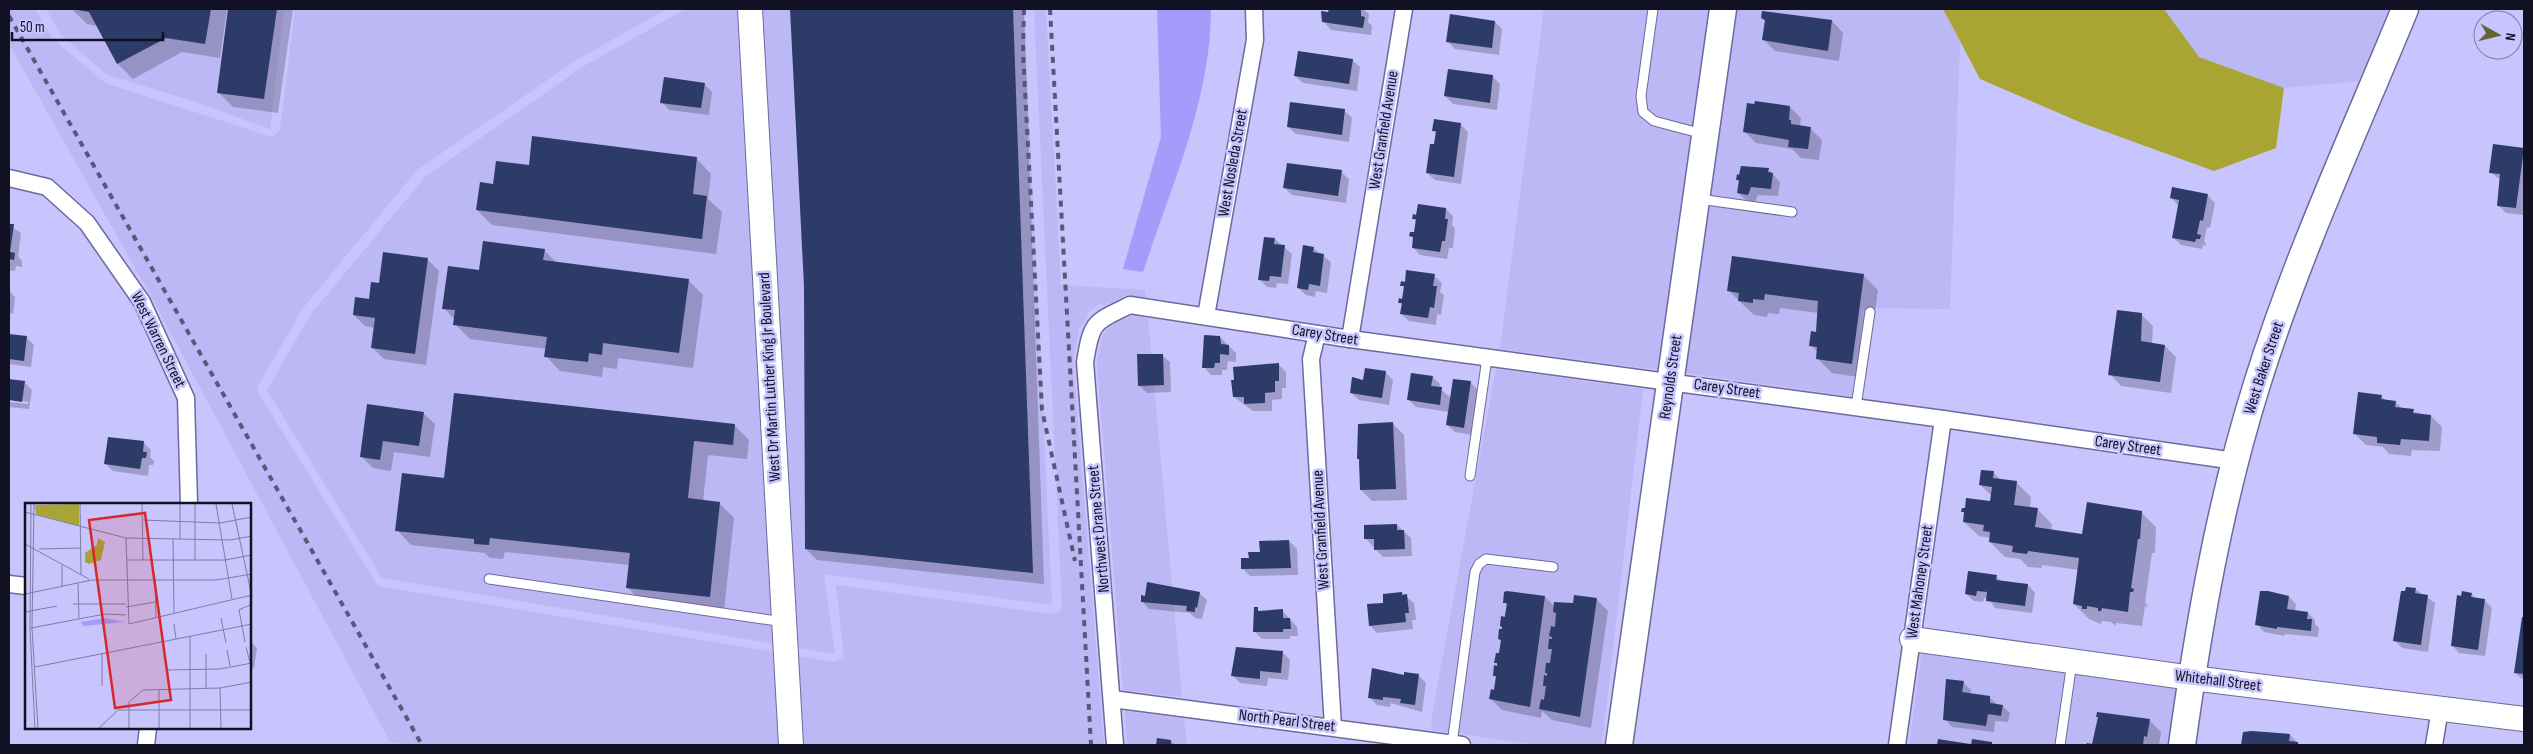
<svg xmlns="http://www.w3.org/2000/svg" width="2533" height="754" font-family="'Sofia Sans Condensed',sans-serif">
<rect width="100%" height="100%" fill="#c8c4fd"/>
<g fill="#bcb7f5">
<path d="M9,9h26l17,29 53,45 167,54 8,-7 15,-121h372l-89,50 -161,111 -114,138 -45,78 -1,5 121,195 396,66 5,93h-368l-21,-3 -238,-444 -143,-254z"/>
<path d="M46,9h238l-14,120 -80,-29 -83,-25 -46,-40z"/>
<path d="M686,9h338l28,596 -228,-31 11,80 -453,-76 -115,-188 44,-76 115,-138 158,-110z"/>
<path d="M1034,9h12l15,276 84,5 1,7 -22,-1 -20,10 -3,-3 -14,10 1,3 -9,13 -6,33 31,383h-301l-5,-89 35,6 11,-4 -8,-73 215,29 8,-2 3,-5z"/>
<path d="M1544,9h167l-50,361 -161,-21z"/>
<path d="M1735,9h208l17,33 -10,267 -89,-1 -3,89 -174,-24z"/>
<path d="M2164,9h229l-30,72 -79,7 -85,-31z"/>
<path d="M1132,316l16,2 34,379 -59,-7 -26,-328 5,-26 8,-10z"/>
<path d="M1496,369l147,20 -41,356h-64l-107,-15 2,-20z"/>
<path d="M1922,651l256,36 -8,58h-261z"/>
<path d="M1125,711l59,8 3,26h-60z"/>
</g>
<path fill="#a8a534" d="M1943,9h221l35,48 85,31 -8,60 -62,23 -132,-48 -102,-44z"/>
<path fill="#a69bfb" d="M1157,9h54c0,90 -40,178 -68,263l-20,-3 38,-132z"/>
<g fill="#0003">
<path d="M72,9h155l-7,49 -38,-6 -49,27 -15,-15 -20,-38 -11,-2z"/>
<path d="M230,9h63l-15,104 -45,-6 -15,-15z"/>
<path d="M791,9h233l20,575 -227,-24 -11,-11 -1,-263z"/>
<path d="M1330,9h33l6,5 -1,8 4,4 -1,9 -40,-5 -7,-8z"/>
<path d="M1762,18l70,3 11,12 -4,28 -64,-10 -11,-11 2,-18z"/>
<path d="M1495,22l7,7 -3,26 -44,-6 -8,-8z"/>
<path d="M1352,60l8,7 -3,24 -54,-8 -8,-7z"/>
<path d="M1449,70l44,7 7,7 -3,26 -44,-6 -8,-8z"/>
<path d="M704,84l8,8 -3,23 -40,-5 -7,-8z"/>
<path d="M1790,107l11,11 -1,9 10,1 12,12 -3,20 -18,-2 -9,-9 -36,-6 -12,-12z"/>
<path d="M1345,111l7,7 -3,24 -53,-8 -8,-7z"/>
<path d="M1460,124l8,8 -7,52 -26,-4 -8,-7 10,-39 -4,-3z"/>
<path d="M2494,145l30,5 -1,65 -17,-2 -8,-8 3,-25 -11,-8z"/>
<path d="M697,159l14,15 -3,25 14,13 -6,42 -224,-29 -15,-15 17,-25 36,-19z"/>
<path d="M1768,169l12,13 -2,14 -20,-1 -3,7 -9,-2 -8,-7 2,-11 -3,-2z"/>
<path d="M1341,172l8,7 -3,24 -54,-8 -7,-7z"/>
<path d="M2207,195l8,8 -5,25 -3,-1 -3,14 3,5 -4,-1 -1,4 -21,-4 -8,-8 6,-31 -8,-8z"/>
<path d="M1446,209l7,7 -1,9 3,3 -2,20h-4l-2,11 -27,-4 -7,-8 1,-8 -3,-3 4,-2 1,-12 -3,-4z"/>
<path d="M9,225l12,8 -3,23 4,5v6l-6,-1 -1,5 -6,-1z"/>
<path d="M1275,239l17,15 -4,30 -11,-1 -1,5 -9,-1 -8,-8z"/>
<path d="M1313,248l18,14 -4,31 -11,-2 -1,6 -9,-2 -8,-7z"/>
<path d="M544,250l13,13 131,17 15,15 -10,73 -75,-10 -1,11 -14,-2 -1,10 -42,-6 -14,-15 1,-7 -77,-10 -15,-15v-4l-11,-12 36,-37z"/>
<path d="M427,259l12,12 -13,94 -42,-6 -11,-11 2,-20 -10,-2 -11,-11 16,-15 10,-16z"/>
<path d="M1863,275l15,15 -12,88 -34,-5 -15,-15 1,-6 -7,-7 6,-12 2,-20 -39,-5 -1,6 -11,-1 -1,4 -13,-2 -25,-24z"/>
<path d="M1434,276l8,7 -2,9 4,3 -3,20 -4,-1 -1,11 -27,-4 -8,-7 2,-8 -4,-4 4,-2 2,-12 -3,-3z"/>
<path d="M9,291l6,6 -2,17 -4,-1z"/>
<path d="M2141,314l12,12 -1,18 13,2 11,11 -5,36 -50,-7 -11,-12z"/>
<path d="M9,335l17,2 8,8 -3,22 -22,-3z"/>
<path d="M1220,337l16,16v9l-8,-1 -1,9h-5v5h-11l-7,-8z"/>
<path d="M1162,355l8,7 1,30 -24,1 -8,-8z"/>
<path d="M1278,364l8,8v16h-4v11l-10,1v11h-19l-19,-14z"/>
<path d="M1385,372l8,8 -4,25 -30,-5 -8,-7 13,-11z"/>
<path d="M1432,377l8,7 -1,4 12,10 19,-16 8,8 -6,45 -17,-3 -8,-7 2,-13 -33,-5 -7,-7z"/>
<path d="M9,380l15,2 8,8 -3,19 -20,-2v-5l19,2v-2l-19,-3z"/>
<path d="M2381,396l5,5 9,1 8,7 28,7 11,11 -2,24 -28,-1 -1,6 -22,-2 -6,-7 -17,-2 -11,-11z"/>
<path d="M368,405l55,8 12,11 -5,33 -36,-5 -3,19 -18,-3 -12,-12z"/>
<path d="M1393,424l11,11 3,65 -35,1 -11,-11 -3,-46z"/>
<path d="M734,425l15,15 -2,19 -39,-4 -5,46 16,2 15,15 -10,93 -82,-9 -15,-15 3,-22 -125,-13 -2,7 -13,-1 -5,-5 -74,-8 -14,-15 49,-50z"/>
<path d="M144,443l7,7 -1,7 4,4 -1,4h-4l-1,11 -35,-5 -8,-8z"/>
<path d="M1994,473l7,7 15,2 15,15 -1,11 7,1 15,15 -1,7 33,4 57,-23 15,15 -1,26h-3l-7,49 3,5 -3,-1 -3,20 -26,-3v3l-5,-4 -9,-1 -1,3 -3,-1 -9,-4 -15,-15 5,-34 -37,-5v3l-14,-1 -8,-8 -15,-2 -15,-15 1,-4 -12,-2 -15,-14 1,-8 -2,-3 28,-8 1,-7 -12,-11z"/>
<path d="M1397,525l14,13 1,18 -29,1 -17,-18z"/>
<path d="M1289,541l8,8 1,26 -48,1 -7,-7 7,-10z"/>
<path d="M1996,576l6,6 26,3 7,8 -3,20 -37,-5 -7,-10h-4l-1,4 -9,-1 -8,-7z"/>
<path d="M2415,589l20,14 -7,49 -26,-4 -7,-7z"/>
<path d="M1199,593l8,7 -5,19 -7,-1 -5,-5 -41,-4 -7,-8z"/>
<path d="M1402,593l12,10 2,17h-4l1,9 -36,4 -7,-8 15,-21z"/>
<path d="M1505,594l40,3 10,10 41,-8 12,12 -17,117 -39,-8 -10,-9 -1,7 -39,-8 -11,-11 4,-8 2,-12 -3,-4 4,-10 -2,-3 5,-7 1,-13 -3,-3 8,-34 -3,-3z"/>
<path d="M2471,594l6,5 7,1 8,8 -7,48 -26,-3 -7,-8 10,-48z"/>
<path d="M2289,597l7,7 -1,7 13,2 7,7v4l4,4 -1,9 -33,-3 -1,2 -20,-4 -7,-8z"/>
<path d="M1257,608l3,4 22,-2 15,17 1,9h-8v3h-28l-8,-8z"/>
<path d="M2523,619h1v61l-9,-7z"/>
<path d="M250,641l7,7 -3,20 -4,-1z"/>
<path d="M1282,652l8,8 -2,20 -20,-2 -1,8 -27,-3 -7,-7z"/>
<path d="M1419,676l7,7 -4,29 -31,-9 -1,4 -13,-2 -7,-7 35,-21z"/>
<path d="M1963,683l8,7 -1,5 20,3 8,7 4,1 8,7 -2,9 -13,-1 -1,11 -42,-5 -7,-8z"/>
<path d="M2099,718l50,2 12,12 -2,13h-66z"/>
<path d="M2244,733l46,2 10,10h-58z"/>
<path d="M1158,739l13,2 4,4h-18z"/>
</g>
<g fill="#2c3b67">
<path d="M72,9h139l-6,35 -39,-6 -49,26 -28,-52z"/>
<path d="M228,9h49l-13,90 -47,-6z"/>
<path d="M790,9h223l20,564 -228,-24 -1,-263z"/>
<path d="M1329,9h32v7l4,1 -2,11 -41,-6 -1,-11 7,1z"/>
<path d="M1762,11l70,9 -4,31 -66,-11 3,-20 -4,-2z"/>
<path d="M1450,14l45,7 -3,27 -46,-6z"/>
<path d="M1298,51l55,8 -4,25 -55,-8z"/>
<path d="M1448,69l45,6 -3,28 -46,-7z"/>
<path d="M664,77l41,6 -4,25 -41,-5z"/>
<path d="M1755,101l35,5 -1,14h2v4l20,3 -3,22 -20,-2 1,-7 -46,-8 4,-29 7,1z"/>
<path d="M1290,102l55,7 -3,26 -55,-8z"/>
<path d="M1434,119l27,4 -7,54 -28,-4 4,-29h4l2,-13h-4z"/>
<path d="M532,136l165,21 -4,37 14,2 -5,43 -226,-29 4,-28 13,2 3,-23 33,4z"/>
<path d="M2493,144l31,4 -8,60 -19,-2 3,-32 -11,-1z"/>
<path d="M1287,163l55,7 -4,26 -55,-8z"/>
<path d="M1741,166l28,2 -1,4 5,1 -2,16 -20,-2 -3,8 -11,-2 2,-13h-3l1,-6 2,1z"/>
<path d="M2172,187l36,7 -5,27 -3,-1 -3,14 4,1 -1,4h-4l-1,3 -23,-4 7,-38 -9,-2z"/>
<path d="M1418,204l28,4 -1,11h3l-3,22h-3l-2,11 -28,-4 1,-11 -4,-1 1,-4h4l2,-13h-4l1,-5 3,1z"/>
<path d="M9,224h5l-4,28 5,1 -1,7 -5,-1z"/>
<path d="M1264,237l11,1 -1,6 11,1 -4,32 -11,-1 -1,5 -11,-1z"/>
<path d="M483,241l62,8 -2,11 146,19 -10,74 -76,-10 -1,12 -13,-2 -1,9 -44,-5 3,-20 -94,-12 2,-15 -13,-1 6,-43 31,4z"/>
<path d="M1303,245l11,2 -1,5 11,2 -4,32 -11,-2 -1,6 -11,-2z"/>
<path d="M383,252l45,6 -13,96 -44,-6 4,-30 -22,-3 2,-18 14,2 2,-17 8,1z"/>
<path d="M1732,256l132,18 -12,90 -36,-5 1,-12 -8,-1 2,-15 5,1 2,-31 -53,-7 -1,6 -11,-1v4l-15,-2 1,-8 -12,-2z"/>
<path d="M1406,270l29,4 -2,12h4l-3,22 -4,-1 -2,11 -28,-4 2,-11h-4l1,-5 3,1 2,-13h-4l1,-5 4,1z"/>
<path d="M2117,310l25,3 -1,28 24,4 -5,37 -52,-7z"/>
<path d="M9,334l18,2 -3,25 -15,-2z"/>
<path d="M1204,335l16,1 1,8 8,1v10l-9,-1v9h-5l-1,5h-12z"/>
<path d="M1137,354h26l1,31 -26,1z"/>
<path d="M1279,363v18h-4v11l-10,1v10l-21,1v-7h-11l-2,-17h3l-1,-13z"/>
<path d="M1365,368l21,3 -4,27 -32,-5 2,-16 11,3z"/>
<path d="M1411,373l22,3 -2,10 11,1 -2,18 -33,-5z"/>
<path d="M9,379l16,2 -3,21 -13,-2z"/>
<path d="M1453,379l18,2 -7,47 -18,-3z"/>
<path d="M2358,392l24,3 -1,4 15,2 -1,6 19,2 -1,4 18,2 -2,26 -28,-2 -1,6 -23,-2v-6l-24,-3z"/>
<path d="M454,393l281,31 -2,21 -39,-4 -6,57 32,4 -10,95 -84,-9 4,-35 -140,-15 -1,7 -15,-1v-5l-79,-8 7,-58 42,5z"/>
<path d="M367,404l57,8 -5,34 -36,-5 -3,19 -20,-3z"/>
<path d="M1393,422l3,67 -36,1 -1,-31h-2l1,-35z"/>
<path d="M108,437l36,4 -1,11h4l-1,6h-4l-2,11 -36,-5z"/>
<path d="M1981,470l13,1 -1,7 24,3 -3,24 24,3 -3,19 47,7 5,-32 55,9 -2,28h-2l-7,49 3,1 -1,3h-3l-2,20 -26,-4 -1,3h-3v-3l-11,-2v3h-5v-3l-9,-2 6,-46 -51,-7 -1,3 -15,-2 1,-6 -24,-4 1,-10 -7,-1 1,-6 -21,-3 1,-10h-3l1,-4h3l1,-10 24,3 2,-14 -13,-2z"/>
<path d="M1397,524v6h7l1,19 -31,1v-11h-10v-14z"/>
<path d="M1289,540l2,28 -50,1v-11h8l-1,-6h12l-1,-11z"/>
<path d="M1968,571l29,4 -1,5 32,4 -3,22 -39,-5 1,-9 -10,-1 -1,5 -11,-2z"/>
<path d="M1147,582l53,10 -3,16 -2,-1v5l-9,-1 1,-5 -46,-4v-7l4,1z"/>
<path d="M2406,587l10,1 -1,5 13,2 -7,50 -28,-4 8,-50h4z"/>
<path d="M1507,591l38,5 -15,111 -41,-8 2,-10 3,1 2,-14h-3l1,-11 3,1v-3h-3l2,-10h3l2,-13 -3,-1 1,-10h3v-2l-2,-1 1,-10 4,1 2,-14h-4l1,-11z"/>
<path d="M2260,591h8l21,5 -2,13 21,3 -1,7h5l-1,12 -34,-4v2l-22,-4z"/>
<path d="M2462,591l10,2 -1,4 14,2 -7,51 -27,-4 6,-51 4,1z"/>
<path d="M1402,592v3l5,-1 2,19h-4l1,9 -37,4 -2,-22 16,-1v-9z"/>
<path d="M1574,595l23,3 -17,119 -41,-8 2,-10 3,1 2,-14h-3l1,-11 3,1v-3h-2l1,-10h4l2,-14h-4l1,-10h3v-2l-3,-1 2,-10 4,1 1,-14 -3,-1 1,-10 19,1z"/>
<path d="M1254,607h4v4l25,-2v9h7l1,11h-8v3h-30z"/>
<path d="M2522,617h2v57l-10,-1z"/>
<path d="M1236,647l47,4 -2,22 -21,-2v8l-29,-3z"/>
<path d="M1372,668l32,7v-3l15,2 -4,31 -15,-2 1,-4 -18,-2v3l-15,-2z"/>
<path d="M1946,679l18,2 -2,11 28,4v7l13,2 -2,11 -13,-2 -2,12 -43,-6z"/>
<path d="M2097,712l53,7 -3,18 -3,-1 -1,9h-57l1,-2 5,1 6,-27h-2z"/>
<path d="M2252,731l38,3 -1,7 9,1v3h-57l2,-13z"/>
<path d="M1157,738l14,2v5h-15z"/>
<path d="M1938,739l32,5v1h-33z"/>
<path d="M1972,739l20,3v3h-21z"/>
</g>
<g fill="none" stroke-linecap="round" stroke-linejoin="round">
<g stroke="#6e699c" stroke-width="11">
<g id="lane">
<path d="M1653,9l-12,87 2,16 11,9 49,13"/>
<path d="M1699,199l93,13"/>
<path d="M1856,407l14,-95"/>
<path d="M1470,476l17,-118"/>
<path d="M489,579l295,43"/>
<path d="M1452,744l23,-172 4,-8 7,-5 67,8"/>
<path d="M2060,745l12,-83"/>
</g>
</g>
<g stroke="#6e699c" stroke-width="19">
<g id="street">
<path d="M9,178l38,9 40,36 55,79 44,96 3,106"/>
<path d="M1206,316l49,-276 -1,-31"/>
<path d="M1317,334l-6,25 22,368"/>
<path d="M1350,339l54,-330"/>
<path d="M9,584l17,2"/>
<path d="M1112,699l350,46"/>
<path d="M146,745l2,-17"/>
<path d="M1115,745l-30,-383c7,-41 8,-39 45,-57l220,34 593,80 292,42"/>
<path d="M1897,745l46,-326"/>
<path d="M2434,745l6,-36"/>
</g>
</g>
<g stroke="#6e699c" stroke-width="26">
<g id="secondary">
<path d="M750,9l41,736"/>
<path d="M1912,639l280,39 332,41"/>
</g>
</g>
<g stroke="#6e699c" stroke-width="29">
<g id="primary">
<path d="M1619,745l104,-736"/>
<path d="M2182,745c17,-122 38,-243 75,-361 40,-128 97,-251 148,-375"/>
</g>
</g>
<use href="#lane" stroke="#fff" stroke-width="9"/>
<use href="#street" stroke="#fff" stroke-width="16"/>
<use href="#secondary" stroke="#fff" stroke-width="24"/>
<use href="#primary" stroke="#fff" stroke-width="26"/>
<g stroke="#5a587a" stroke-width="4" stroke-dasharray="6 6" stroke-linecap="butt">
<path d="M1024,9l-1,43 19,358 33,151"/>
<path d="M1050,9l41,736"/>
<path d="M9,16l413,729"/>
</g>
</g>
<g text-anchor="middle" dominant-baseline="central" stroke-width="5" stroke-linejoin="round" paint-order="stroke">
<g font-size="16" fill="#121023" stroke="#c8c4fd">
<text transform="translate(1384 130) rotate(-81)">West Granfield Avenue</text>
<text transform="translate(1233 163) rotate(-80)">West Nosleda Street</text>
<text transform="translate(1325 335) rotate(9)">Carey Street</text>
<text transform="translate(158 340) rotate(64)">West Warren Street</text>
<text transform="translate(2264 368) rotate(-72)">West Baker Street</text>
<text transform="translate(770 377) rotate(-93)">West Dr Martin Luther King Jr Boulevard</text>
<text transform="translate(1671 377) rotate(-82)">Reynolds Street</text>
<text transform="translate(1727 389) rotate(8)">Carey Street</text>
<text transform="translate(2128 446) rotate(8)">Carey Street</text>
<text transform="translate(1099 529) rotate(-95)">Northwest Drane Street</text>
<text transform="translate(1321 530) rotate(-93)">West Granfield Avenue</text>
<text transform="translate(1920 582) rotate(-82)">West Mahoney Street</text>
<text transform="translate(2218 681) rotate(7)">Whitehall Street</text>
<text transform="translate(1287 721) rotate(7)">North Pearl Street</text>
</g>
</g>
<g transform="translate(25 503)">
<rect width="226" height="226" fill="#c8c4fd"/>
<path d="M54,1v22l-43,-12 -1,-9zM73,35l7,4 -4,18 -12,4 -4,-2v-9l12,-8z" fill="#a8a534"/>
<path d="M80,115l19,4 -41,4 -2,-4z" fill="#a69bfb"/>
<path fill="none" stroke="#7f7ca6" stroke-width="1" d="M6,1l-1,125 5,100M9,1l-2,124 6,101M55,1l1,71M117,1l1,56M170,1v56M191,1l16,95M207,1l20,93M0,9l101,26 104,2 22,-4M118,17l77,3 32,-6M101,35l3,86 123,-29M148,36l1,75M155,36v-35M0,41l64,35M14,46l41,-1M101,57h99l27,-5M37,62v21M130,77l1,38M53,80l1,36M0,91l67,-14h124l36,-6M48,101h53M101,104l29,-5M0,109l32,-6M196,115l5,25M149,121l2,15M6,125l74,-14 21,1M165,133v93M220,139l-6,-32 13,-6M221,144l6,23M202,147l3,16M181,151v35M10,164l217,-43M142,167l53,-1 32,-6M77,183v-33M195,185l1,41M134,186v40M73,226l20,-19h134M104,226v-27l14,-12 77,-2 32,-6"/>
<path fill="#d62828" fill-opacity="0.15" stroke="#d62828" stroke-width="2.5" d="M120,10l26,187 -56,8 -26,-188z"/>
<rect width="226" height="226" fill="none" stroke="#121023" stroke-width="2.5"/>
</g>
<rect width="2533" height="754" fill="none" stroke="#121023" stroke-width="20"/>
<g transform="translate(2498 35) rotate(98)"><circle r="24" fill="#c8c4fd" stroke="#7f7ca6"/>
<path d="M0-4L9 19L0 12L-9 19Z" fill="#666531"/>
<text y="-8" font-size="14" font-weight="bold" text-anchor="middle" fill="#121023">N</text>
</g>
<path d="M12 32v8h151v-8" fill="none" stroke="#121023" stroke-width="2.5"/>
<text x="20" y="32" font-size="15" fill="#121023" stroke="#c8c4fd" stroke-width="4" paint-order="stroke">50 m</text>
</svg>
